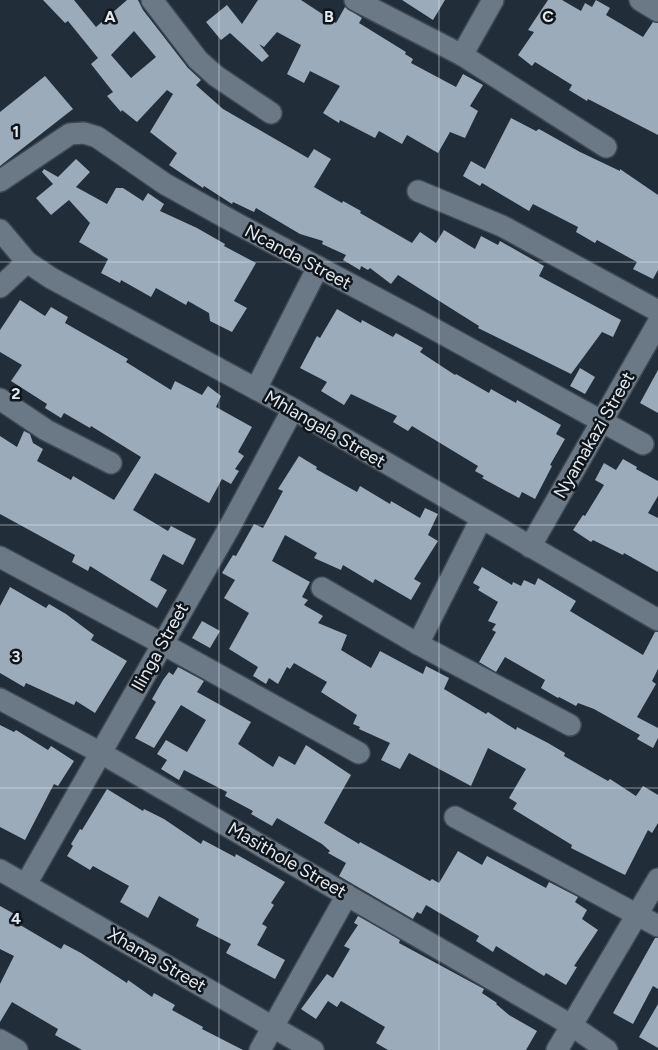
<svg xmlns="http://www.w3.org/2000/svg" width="658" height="1050" font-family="Figtree,sans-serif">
<rect width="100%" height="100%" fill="#212d39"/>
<g fill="#9cabba" fill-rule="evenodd">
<path d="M43,0h31l22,27 31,-27h11l5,10 45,58 13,12 -5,5 27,24 85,49 6,-9 17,10 -17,28 28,16 1,-2 18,10 -1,2 52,30 8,-11 16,11 8,-13 31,19 6,-13 17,9 2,-4 44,25 -5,10 82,44 -8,17 -11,-5 -31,42 -93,-46 1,-2 -81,-51 -7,9 -21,-16 -2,2 -7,-4 -1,4 -17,-10 3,-5 -24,-11 1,-3 -23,-7 -44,-26 -2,4 -21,-10 -1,2 -28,-18 -1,2 -34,-23 8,-12 -27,-21 23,-38 -6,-4 -30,32 -15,-12 -1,2 -14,-16 6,-4 -22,-28 7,-6 -30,-37 -3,2zM134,31l22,26 -25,21 -20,-23z"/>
<path d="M258,0h43l35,23 9,-16 17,11 -3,5 47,29 -1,2 8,5 -2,4 45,24 7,-13 20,11 -13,21 8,5 -13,27 -15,-6 -12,21 -31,-18 -5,9 -23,-13 -4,7 -35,-18 -1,3 -16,-10 17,-27 -30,-15 -6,12 -17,-9 14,-29 -24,-13 -13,15 -5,-3 10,12 -7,6 -32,-29 -9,7 -15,-18 21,-17 15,19z"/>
<path d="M402,0h43l-12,20z"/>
<path d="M548,0h14l19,11 4,-8 7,4 4,-7 14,8 -4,7 37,22 10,-15 5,1v112l-70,-36 -1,2 -18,-11 3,-5 -37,-23 -3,4 -14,-11 16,-23 -6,-2z"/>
<path d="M45,76l28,33 -73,57v-54z"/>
<path d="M511,118l25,13 3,-2 41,23 40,19v-2l38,26v75l-5,9 -20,-10 4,-7 -40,-22 -2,3 -19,-11 2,-5 -45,-23 -4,7 -47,-28 -2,3 -17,-10 8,-15 14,8z"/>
<path d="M76,159l14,13 -14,15 31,17 9,-16h7l20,13 5,-8 16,11 -4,7 37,17 28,16 -1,2 32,17 -22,38 13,7 -15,24 -22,-11 -1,-8 -21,-12 -2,4 -30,-17 -5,9 -30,-17 -1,3 -19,-10 7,-14 -29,-17 11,-19 -21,-23 -18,15 -15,-17 17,-14 -11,-12 2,-3 14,8z"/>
<path d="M20,300l25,16 6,-9 17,10 -3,6 63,36 -2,3 45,28 4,-9 27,14 6,-9 13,10 -5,11 36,20 -14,25 6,4 -9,13 4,2 -8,13 -9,-5 -13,24 -54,-30 -22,37 35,21 3,-5 25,13 -13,26 -20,-11 -13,26 17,10 -10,18 -67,-42 -2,5 -16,-9 3,-7 -75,-41v-78l17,11 7,-16 6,3 3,9 10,6 -6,12 34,19 2,-4 41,24 27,-43 -50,-31 -1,2 -26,-15 -3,5 -16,-10 2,-4 -36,-23 11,-16 -22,-13v-22z"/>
<path d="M337,309l24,14 1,-3 31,17 3,-4 27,15 -3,4 35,23 1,-1 33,19 2,-4 25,14 1,-3 44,25 -5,9 9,5 -15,26 2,1 -17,33 -13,-7 -3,6 -37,-20 2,-2 -9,-5 3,-5 -66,-40 -4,5 -15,-9 4,-6 -46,-22 -7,11 -23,-14 6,-9 -27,-14 17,-32 3,2z"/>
<path d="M580,368l15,9 -10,17 -15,-8z"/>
<path d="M658,370v43l-18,-10z"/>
<path d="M299,456l18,11 -1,2 41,23 3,-6 30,18 1,-3 29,17 5,-10 13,6 -10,21 10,6 -24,38 7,4 -10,17 -36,-21 -2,4 -30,-18 -2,5 -27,-12 3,-5 -32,-18 -13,26 38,21 -8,15 6,3 -4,5 19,11 -5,7 29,12 -6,15 30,18 9,-17 43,23 3,-8 23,12 -5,11 42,25 2,-2 28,18 1,-3 31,16 17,10 -1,3 44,25 2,-2 26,17 7,-10 15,9v28l-6,10 -4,-3 -23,45 -54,-27 1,-3 -59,-36 4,-6 -8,-5 17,-29 -38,-21 -17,38 -62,-33 -9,16 -19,-9 9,-17 -31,-14 1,-2 -7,-3 4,-9 -36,-23 6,-10 -33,-19 -4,6 -3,-2 -9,17 -9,-6 -3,6 -13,-8 5,-9 -29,-18 20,-36 -25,-15 11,-18 -13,-7 11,-18 3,1 18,-32 9,4 20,-37 -5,-2z"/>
<path d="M623,459l14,8 -1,2 22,12v15l-10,17 10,5v54l-34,-19 -1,2 -30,-15 -2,2 -18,-12 10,-15 2,1 19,-31 -9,-5 9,-17 12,7z"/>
<path d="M482,567l30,18 1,-3 8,4 3,-6 11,5 3,-7 38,23 -6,10 73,44 12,-23h3v37l-6,12 4,3 -19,33 21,11v10l-5,10 -16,-9 3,-4 -46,-26 -16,-6 -2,3 -17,-9 -1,1 -17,-10 4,-8 -40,-23 -9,15 -17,-10 17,-30 -4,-2 4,-6 -8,-3 10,-19 -20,-12 2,-3 -7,-4z"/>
<path d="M10,587l36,21 3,-4 17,10 28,21 -3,5 36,21 -32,52 -19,-12 -2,4 -48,-22 -2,4 -24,-14v-67z"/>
<path d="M202,621l18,10 -10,17 -18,-10z"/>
<path d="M178,667l26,14 -7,11 54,30 -13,22 35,23 6,-11 16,9 11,-20 45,30 -27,48 35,21 1,-2 70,39 2,-2 7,4 19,-32 24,14 5,-9 59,32 3,-6 29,15 -3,5 12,8 -5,9 16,11 -24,36 3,1 -11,18 -20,-12 -2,3 -48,-30 -3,6 -17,-11 3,-5 -53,-31 -5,9 -4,-2 -4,7 -74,-43 7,-13 -18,-10 2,-2 -8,-7 -45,-26 -5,8 -21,-12 2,-3 -28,-15 2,-4 -43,-22 -5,10 -18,-11 6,-9 -10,-6 9,-14 21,12 19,-32 -25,-15 -27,43 -19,-10 21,-36 -4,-3 11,-19 6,-8 4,3z"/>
<path d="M0,725l14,7 2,-2 32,20 3,-4 23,15 -16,25 -4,-2 -29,56 -25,-13z"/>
<path d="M107,789l36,22 1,-2 20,10 37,25 2,-4 32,17 1,-3 49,28 -14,21 3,2 -12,19 5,3 -10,18 28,15 -10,19 -49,-26 5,-9 -35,-18 3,-7 -40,-23 -11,22 -28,-16 9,-16 -36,-20 -3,4 -23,-14 6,-10 -2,-2 9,-15 2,1z"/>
<path d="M0,906l18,10 -3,6 46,27 3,-5 17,9 46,30 1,-3 24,17 2,-4 21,12 -3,5 31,17 -1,2 41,21h-161l-27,-15 3,-6 -46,-27 -12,20v-38l14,-28 -14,-7z"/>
<path d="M358,916l42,24 -1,3 85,46 -2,4 15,10 -1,1 13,11 28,16 -11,19h-138l-12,-7 9,-16 -44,-26 -4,6 -9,-6 -12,18 -15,-10 26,-35 6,4 17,-29 -6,-3 14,-21 -4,-2z"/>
<path d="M655,938h3v51l-5,-3 -20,38 -20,-11z"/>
<path d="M658,1004v44l-19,-11z"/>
</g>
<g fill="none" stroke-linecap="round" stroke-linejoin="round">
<g stroke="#3e4852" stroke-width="24">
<g id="minor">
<path d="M152,0l46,60 18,16 55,37"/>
<path d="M355,0l107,55 144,92"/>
<path d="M640,0l18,11"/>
<path d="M462,55l31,-55"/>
<path d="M0,181l70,-47 14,-1 13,4 68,47 76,42 173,92 229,126"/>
<path d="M418,191l84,35 156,85"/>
<path d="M0,230l27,32 24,16 242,131 365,211"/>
<path d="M0,287l27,-25"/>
<path d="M256,389l62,-122"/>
<path d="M0,399l46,31 65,33"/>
<path d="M530,547l128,-224"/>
<path d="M0,557l161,86 198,110"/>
<path d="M322,588l96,56 152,81"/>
<path d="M418,644l63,-125"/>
<path d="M0,699l101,54 470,272 36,25"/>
<path d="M455,817l203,109"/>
<path d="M0,870l313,180"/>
<path d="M26,884l203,-356 64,-119"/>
<path d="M0,1040l17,10"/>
<path d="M260,1050l87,-155"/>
<path d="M557,1050l101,-171"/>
</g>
</g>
<use href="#minor" stroke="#6b7987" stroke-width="21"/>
</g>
<path fill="none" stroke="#e1e9f1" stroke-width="1" stroke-opacity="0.55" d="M219,0v1050M439,0v1050M0,262h658M0,525h658M0,788h658"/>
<g text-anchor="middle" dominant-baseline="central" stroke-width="5" stroke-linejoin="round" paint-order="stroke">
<g font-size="18" fill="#e1e9f1" stroke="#0f151a">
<text transform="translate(298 257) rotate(28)">Ncanda Street</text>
<text transform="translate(325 429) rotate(30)">Mhlangala Street</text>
<text transform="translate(594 435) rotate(-60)">Nyamakazi Street</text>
<text transform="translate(160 647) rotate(-61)">Ilinga Street</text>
<text transform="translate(287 860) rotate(30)">Masithole Street</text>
<text transform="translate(157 960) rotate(30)">Xhama Street</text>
</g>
</g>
<g font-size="16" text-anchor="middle" font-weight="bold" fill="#e1e9f1" stroke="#0f151a" stroke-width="5" stroke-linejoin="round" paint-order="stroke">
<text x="110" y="22">A</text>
<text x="329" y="22">B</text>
<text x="548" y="22">C</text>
<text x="16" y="137">1</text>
<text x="16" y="399">2</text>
<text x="16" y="662">3</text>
<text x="16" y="924">4</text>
</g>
</svg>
